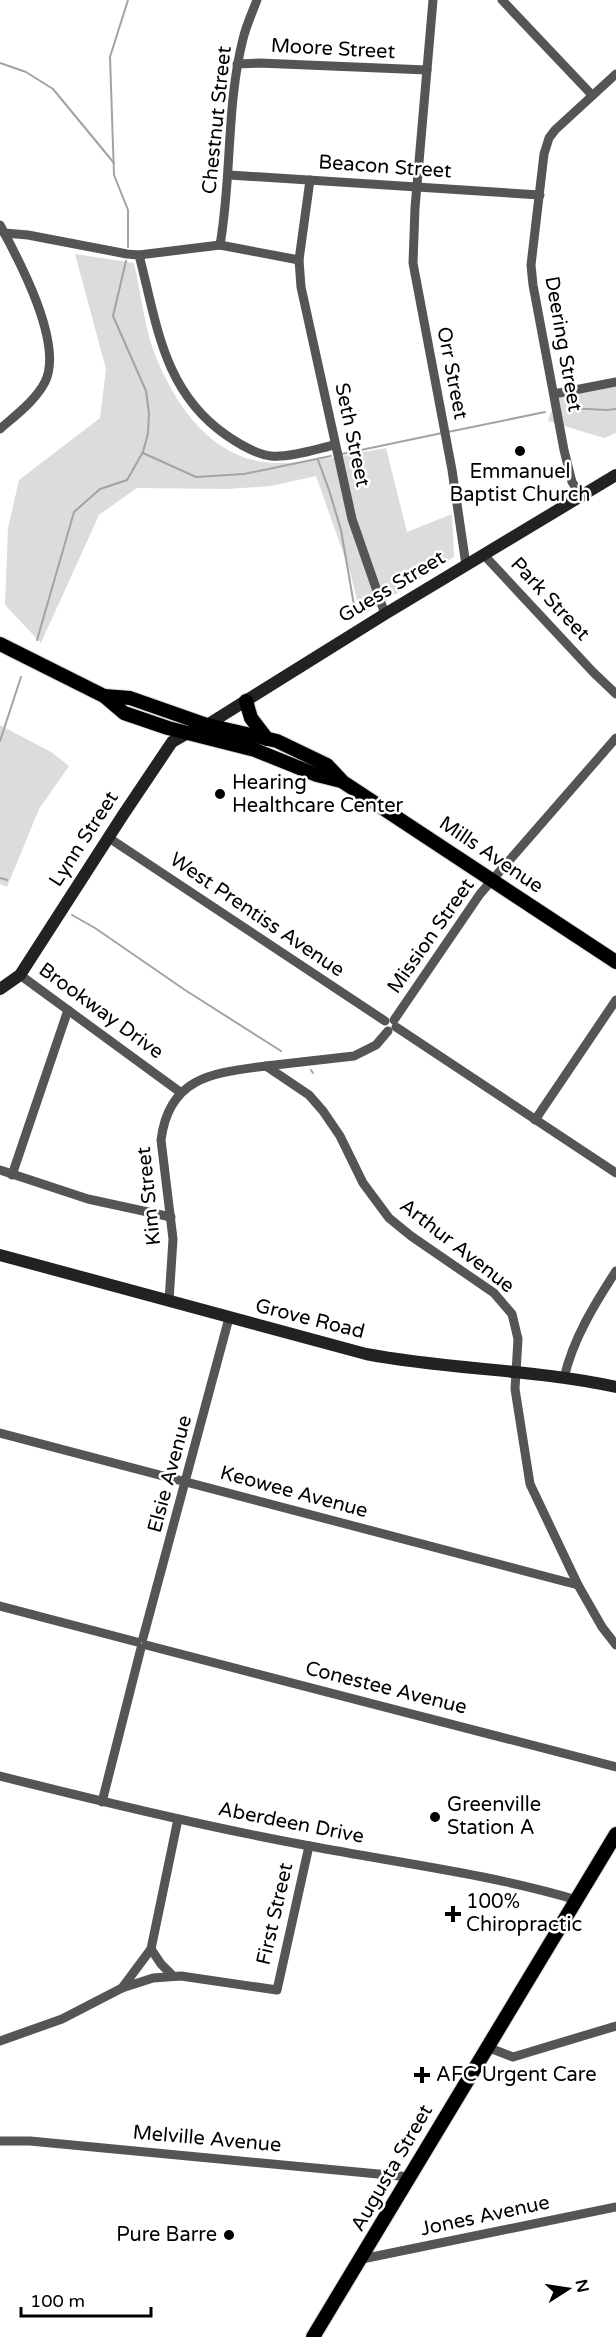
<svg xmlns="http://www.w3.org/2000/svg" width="616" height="2337" font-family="'Varela Round',sans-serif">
<rect width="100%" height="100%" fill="#fff"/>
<g fill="#dcdcdc">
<path d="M75,254l59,9c6,26 11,65 20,89 20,52 57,108 119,111 35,1 78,-9 113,-15l21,84 45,-18 2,43 -93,59 -11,-44 -34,-96 -45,10 -43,3 -91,-1 -38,27 -58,128 -36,-38 3,-77 11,-48 81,-62 6,-49z"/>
<path d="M616,379v54l-12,5 -56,-17 8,-24z"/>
<path d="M0,725l51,27 18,14 -30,43 -32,78 -7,-3z"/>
</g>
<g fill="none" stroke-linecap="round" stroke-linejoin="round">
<g stroke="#a3a3a3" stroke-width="2">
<path d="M128,0l-18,57 4,118 14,35v37"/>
<path d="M0,63l26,9 27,17 61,74"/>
<path d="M567,408l40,2 9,-1"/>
<path d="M448,432l97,-20"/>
<path d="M143,453l53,24 48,-3 87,-18"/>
<path d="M342,454l100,-21"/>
<path d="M318,460l11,30 12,40 14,81"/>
<path d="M37,640l37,-128 26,-23 27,-9 16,-28 5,-19 1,-20 -3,-22 -33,-75 13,-55"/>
<path d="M0,741l21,-64"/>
<path d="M0,878l7,2"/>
<path d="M72,915l23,13 90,62 96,61"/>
<path d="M311,1070l2,3"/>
</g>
<g stroke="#dbdbdb" stroke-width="16">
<g id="primary">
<path d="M0,644l104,52 20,17 44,15 87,22 62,25 24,6"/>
<path d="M104,696l26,2 77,27 70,16 50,24 16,17 273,180"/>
<path d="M246,701l5,17 16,21"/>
<path d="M313,2337l303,-503"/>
</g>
</g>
<g stroke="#555" stroke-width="9">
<path d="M433,0l-18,208 -2,55 39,207 14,95"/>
<path d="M502,0l90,95"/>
<path d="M237,64l22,-1 168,7"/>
<path d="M229,175l311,20"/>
<path d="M310,180l-11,80 2,27 51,232 33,95"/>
<path d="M0,225c19,35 64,119 45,157 -10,19 -29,33 -45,47"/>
<path d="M4,233l24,2 99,19 12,1 81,-10 79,15"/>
<path d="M220,245c12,-68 6,-139 23,-206 3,-13 9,-26 14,-39"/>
<path d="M139,255c18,69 24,136 87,180 13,9 29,19 45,21 18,2 46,-7 63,-11"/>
<path d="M554,394l62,-12"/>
<path d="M581,495l-9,-13 -8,-32 -31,-165 -2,-20 13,-111 5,-16 6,-8 61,-56"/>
<path d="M483,554l110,118 23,22"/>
<path d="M109,838l276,183"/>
<path d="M20,975l160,117"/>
<path d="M394,1020l86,-126 136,-156"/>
<path d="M396,1027l220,146"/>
<path d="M266,1066l88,-10 22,-11 12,-14"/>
<path d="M535,1120l81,-120"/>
<path d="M0,1170l88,29 83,18"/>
<path d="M12,1175l56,-165"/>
<path d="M169,1301l4,-62 -12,-99c8,-63 51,-67 105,-74l43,29 14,16 17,25 23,47 26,35 22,18 83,57 18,21 6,25 -3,50 15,95 48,101 24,42 14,18"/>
<path d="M564,1378c9,-39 30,-73 52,-107"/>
<path d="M0,1433l578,152"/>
<path d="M0,1606l137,36"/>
<path d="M143,1638l86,-320"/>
<path d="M146,1645l470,122"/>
<path d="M0,1776c103,26 206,51 310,70 89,17 180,28 267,54"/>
<path d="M102,1802l39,-154"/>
<path d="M173,1976l-12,-12 -10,-15 27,-130"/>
<path d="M122,1988l29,-39"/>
<path d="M0,2041l62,-22 60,-31 31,-10 28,-2 96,14 32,-144"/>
<path d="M487,2047l26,10 103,-31"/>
<path d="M0,2141h30l380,36"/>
<path d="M362,2259l254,-52"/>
</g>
<g stroke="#222" stroke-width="12">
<path d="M0,989l20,-14 103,-160 49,-73 12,-7 23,-10 178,-111 231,-139"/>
<path d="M0,1255l366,99c83,16 168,15 250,33"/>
</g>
<use href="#primary" stroke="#000" stroke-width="14"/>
</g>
<g fill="#000" stroke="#fff" stroke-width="2">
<circle cx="520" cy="451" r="6"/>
<circle cx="220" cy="794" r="6"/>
<circle cx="435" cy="1817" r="6"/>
<path d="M450 1905h6v6h6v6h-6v6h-6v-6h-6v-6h6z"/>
<path d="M419 2066h6v6h6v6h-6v6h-6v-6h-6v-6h6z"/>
<circle cx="229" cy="2235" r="6"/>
</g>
<g text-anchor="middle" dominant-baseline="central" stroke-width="5" stroke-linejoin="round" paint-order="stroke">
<g font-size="20" fill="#000" stroke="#fff">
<text transform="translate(333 49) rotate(3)">Moore Street</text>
<text transform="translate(217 120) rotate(-84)">Chestnut Street</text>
<text transform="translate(385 167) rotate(4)">Beacon Street</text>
<text transform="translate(563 344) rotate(80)">Deering Street</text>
<text transform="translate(452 373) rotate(79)">Orr Street</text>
<text transform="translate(352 435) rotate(78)">Seth Street</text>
<text transform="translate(392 587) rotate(-31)">Guess Street</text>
<text transform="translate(550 599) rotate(47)">Park Street</text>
<text transform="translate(84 839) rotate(-57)">Lynn Street</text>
<text transform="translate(491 855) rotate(34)">Mills Avenue</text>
<text transform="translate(257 915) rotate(34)">West Prentiss Avenue</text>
<text transform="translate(431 936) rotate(-55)">Mission Street</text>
<text transform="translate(101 1011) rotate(36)">Brookway Drive</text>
<text transform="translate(149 1196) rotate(-96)">Kim Street</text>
<text transform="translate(457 1246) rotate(38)">Arthur Avenue</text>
<text transform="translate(310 1319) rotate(14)">Grove Road</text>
<text transform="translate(170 1474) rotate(-75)">Elsie Avenue</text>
<text transform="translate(294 1492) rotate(15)">Keowee Avenue</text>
<text transform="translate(386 1688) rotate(14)">Conestee Avenue</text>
<text transform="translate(291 1823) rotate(11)">Aberdeen Drive</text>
<text transform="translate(275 1914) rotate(-77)">First Street</text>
<text transform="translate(207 2139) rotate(5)">Melville Avenue</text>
<text transform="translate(392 2168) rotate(-60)">Augusta Street</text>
<text transform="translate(485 2216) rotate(-12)">Jones Avenue</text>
</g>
<g font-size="20" fill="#000" stroke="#fff" text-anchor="start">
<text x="520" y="472" text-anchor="middle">Emmanuel<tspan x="520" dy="23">Baptist Church</tspan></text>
<text x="232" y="783">Hearing<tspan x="232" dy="23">Healthcare Center</tspan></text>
<text x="447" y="1805">Greenville<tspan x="447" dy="23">Station A</tspan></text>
<text x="466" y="1902">100%<tspan x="466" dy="23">Chiropractic</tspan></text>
<text x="436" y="2075">AFC Urgent Care</text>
<text x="217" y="2235" text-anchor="end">Pure Barre</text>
</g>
</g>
<g transform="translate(568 2289) rotate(78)" stroke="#ffffff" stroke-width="4.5" paint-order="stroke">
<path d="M0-4.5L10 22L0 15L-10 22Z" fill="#000000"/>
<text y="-9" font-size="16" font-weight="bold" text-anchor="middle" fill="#000000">N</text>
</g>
<path d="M21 2307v9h130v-9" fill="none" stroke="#000000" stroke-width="3"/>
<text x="30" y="2307" font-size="18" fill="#000000" stroke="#ffffff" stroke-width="4.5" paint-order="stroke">100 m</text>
</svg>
